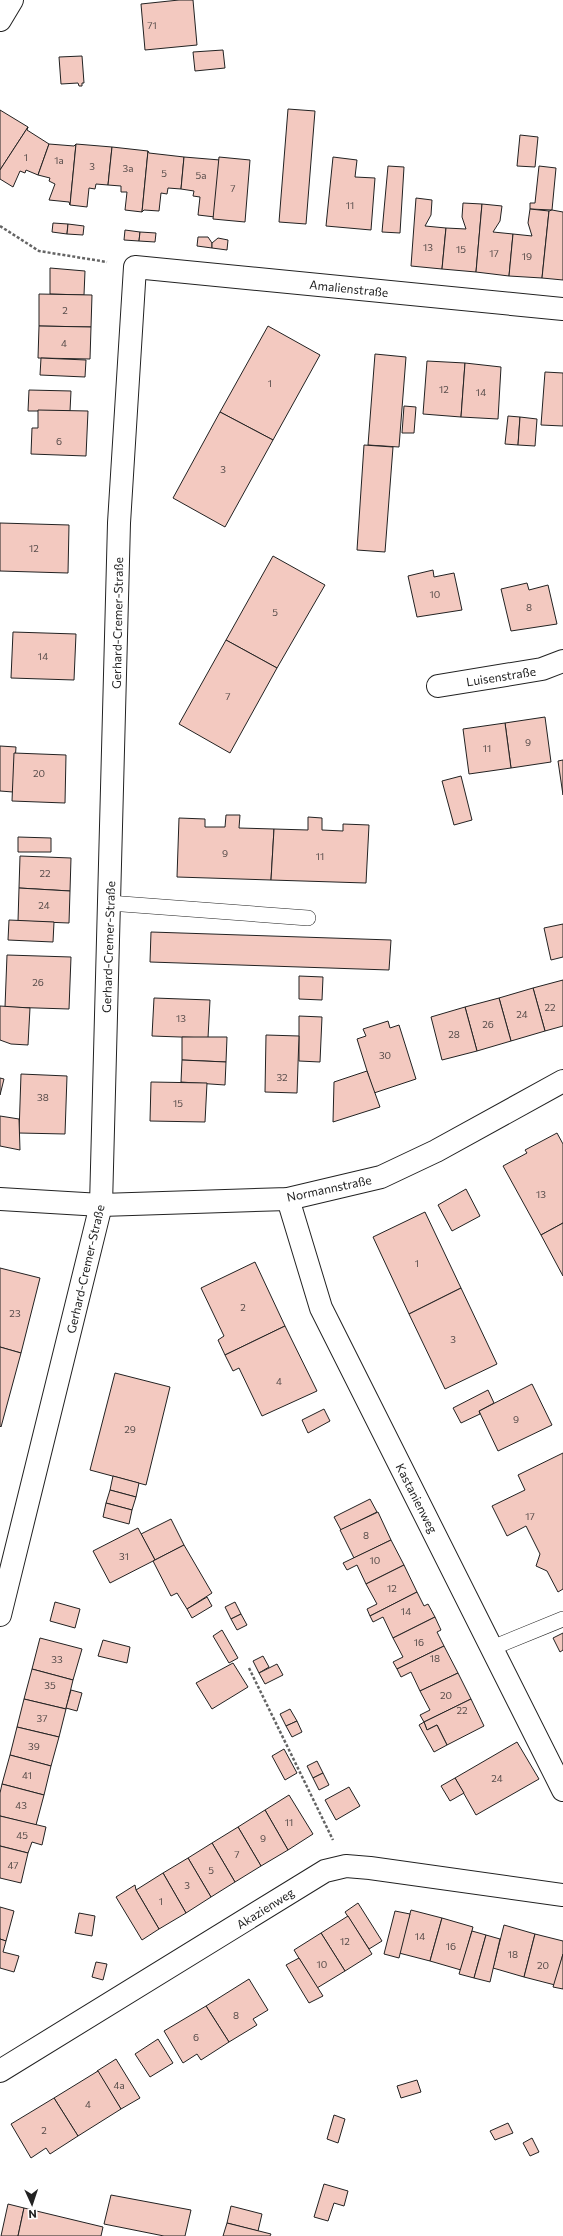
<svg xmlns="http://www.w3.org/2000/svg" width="563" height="2236" font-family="Commissioner,sans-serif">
<rect width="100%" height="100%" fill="#fff"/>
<g fill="#f3c9c0" stroke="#222">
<path d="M179,0h14l4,45 -52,5 -4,-46z"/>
<path d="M223,50l2,18 -30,3 -2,-19z"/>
<path d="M82,56l2,27h-2v3h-3l-1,-3 -17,1 -2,-27z"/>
<path d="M288,109l27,2 -9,113 -27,-2z"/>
<path d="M0,110l28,17 -28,43z"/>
<path d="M28,127l-1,3 22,14 -11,31 -12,-5 -1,3 -5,-2 -7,16 -13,-8v-9z"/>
<path d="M520,135l18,2 -3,30 -18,-1z"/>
<path d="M49,144l25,2 2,-2 -6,61 -1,-3 -20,-2 6,-16 -6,-3 1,-3 -12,-3z"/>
<path d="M76,144l36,3 -4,38 -12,-1 -1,5 -6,-1 -2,19 -17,-2z"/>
<path d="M112,147l36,4 -6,61 -17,-2 2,-18h-6v-6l-13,-1z"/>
<path d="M148,151l1,2 35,4 -3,32 -13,-1 -1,6 -6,-1 -2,18 -15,-1 -2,2z"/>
<path d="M184,157l36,3 -5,57 -17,-2 2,-18 -7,-1 1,-5 -13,-2z"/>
<path d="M219,157l31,3 -5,62 -32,-3z"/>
<path d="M333,157l24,3 -2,17 20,1 -4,52 -45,-4z"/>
<path d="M388,166l16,1 -4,66 -18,-1z"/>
<path d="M539,166l17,2 -4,42 -22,-1v-6h5z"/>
<path d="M416,198l16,2 -1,15 -6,11 21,2 -4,41 -31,-3z"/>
<path d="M463,203l19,1 -6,68 -34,-3 4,-41 20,1 -4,-12z"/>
<path d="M482,204l20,2 -2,15 -7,11 20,2 -4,42 -33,-4z"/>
<path d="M530,209l19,2 -7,67 -33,-2 4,-42 19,2 -4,-13z"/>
<path d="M552,210l11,2v68l-21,-2 7,-67z"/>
<path d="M53,223l15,1 -1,10 -15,-2z"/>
<path d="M68,224l16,2 -1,9 -16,-1z"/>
<path d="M125,230l15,2 -1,9 -15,-1z"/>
<path d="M140,232l16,1 -1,9 -16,-1z"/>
<path d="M198,237h10l4,6v5l-15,-2z"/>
<path d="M218,238l10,2 -1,10 -15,-2v-5z"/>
<path d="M50,268l35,3 -1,24 -34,-1z"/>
<path d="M39,294l53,1 -1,32 -52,-1z"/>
<path d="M39,326l52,1 -1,32 -52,-1z"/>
<path d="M268,326l52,29 -47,85 -53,-28z"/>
<path d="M375,354l31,3 -7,90 -31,-2z"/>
<path d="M41,358l45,2 -1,17 -45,-2z"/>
<path d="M427,361l38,2 -4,54 -38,-3z"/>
<path d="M465,363l36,4 -3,52 -37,-2z"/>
<path d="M545,372l18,1v53l-22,-1z"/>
<path d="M29,390l42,1 -1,20h-42z"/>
<path d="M404,406l12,1 -2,26h-12z"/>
<path d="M38,410l50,1 -2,45 -55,-2 1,-26h6z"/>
<path d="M220,412l53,28 -48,87 -52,-29z"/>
<path d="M508,416l12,1 -2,28 -13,-1z"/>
<path d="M520,417l17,2 -2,27 -17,-1z"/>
<path d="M364,445l29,2 -8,105 -28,-2z"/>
<path d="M0,523l69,2 -1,48 -68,-2z"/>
<path d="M273,556l52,29 -48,83 -51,-28z"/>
<path d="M433,570l1,7 20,-4 8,37 -45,7 -9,-41z"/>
<path d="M527,583l2,7 19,-5 9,39 -46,7 -10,-42z"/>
<path d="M13,632l63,2 -2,46 -63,-2z"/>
<path d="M226,640l51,28 -47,85 -51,-29z"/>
<path d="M545,717l6,45 -40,6 -6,-45z"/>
<path d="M505,723l6,45 -42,6 -6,-45z"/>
<path d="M0,746l16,1 -3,45 -13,-1z"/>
<path d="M14,753l52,2 -1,48 -53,-2z"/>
<path d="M563,760v35l-5,-34z"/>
<path d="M461,776l11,44 -18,5 -12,-44z"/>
<path d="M226,815h14l-1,13 35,1 -3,51 -94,-3 2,-59 26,1v8h20z"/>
<path d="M308,817l14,1v12l21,1v-7l26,1 -3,58 -95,-3 3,-51 34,1z"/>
<path d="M18,837l33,1v14h-33z"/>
<path d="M20,856l51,2 -1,33 -51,-3z"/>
<path d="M19,888l51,3 -1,32 -51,-2z"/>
<path d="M9,920l45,2 -1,20 -45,-2z"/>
<path d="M563,924v33l-12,3 -7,-32z"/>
<path d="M151,932l240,8 -2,30 -239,-8z"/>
<path d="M7,955l64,2 -2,52 -64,-2z"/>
<path d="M299,976l24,1 -1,23 -23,-1z"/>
<path d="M563,980v46l-18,5 -12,-43z"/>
<path d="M533,988l12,43 -34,10 -12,-43z"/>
<path d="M154,998l56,2 -2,38 -56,-2z"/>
<path d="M499,998l12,43 -34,10 -12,-44z"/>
<path d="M0,1006l30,2 -2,37 -17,-1 -11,-4z"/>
<path d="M465,1007l12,44 -35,9 -11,-43z"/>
<path d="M299,1016l23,1 -2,45 -21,-1z"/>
<path d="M388,1021l2,7 9,-3 17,54 -42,14 -17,-54 9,-3 -3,-7z"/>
<path d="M266,1035l33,1 -2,57 -32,-1z"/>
<path d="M182,1037h45l-1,25 -44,-2z"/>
<path d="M182,1060l44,2 -1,23 -44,-3z"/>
<path d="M367,1071l13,36 -47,15 1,-40z"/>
<path d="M21,1074l46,2 -2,58 -46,-1z"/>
<path d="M0,1078l4,1 -4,16z"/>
<path d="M151,1082l56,1 -2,39 -55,-1z"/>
<path d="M0,1116l19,3 1,31 -20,-4z"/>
<path d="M557,1133l6,11v79l-22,12 -38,-69 24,-13 -2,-3z"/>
<path d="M466,1189l14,27 -28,15 -14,-26z"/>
<path d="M425,1212l36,76 -52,26 -36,-77z"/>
<path d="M563,1223v53l-22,-41z"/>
<path d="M255,1262l30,64 -60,29 -7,-15 6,-4 -23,-48z"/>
<path d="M0,1268l40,10 -19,75 -21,-6z"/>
<path d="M461,1288l36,76 -52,25 -36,-75z"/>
<path d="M285,1326l32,65 -55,25 -23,-48 -6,3 -8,-16z"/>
<path d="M0,1347l21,6 -20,74 -1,-1z"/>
<path d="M115,1373l55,14 -24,98 -56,-15z"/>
<path d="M532,1384l20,41 -54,26 -19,-40z"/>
<path d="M488,1390l6,13 -15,8 1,3 -19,9 -8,-15z"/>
<path d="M324,1409l6,12 -22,12 -6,-13z"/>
<path d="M563,1453v136l-5,3 -11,-21 -11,-5 4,-12 -14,-28 -19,10 -15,-30 33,-16 -7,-15z"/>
<path d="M113,1476l26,7 -3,14 -26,-7z"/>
<path d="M110,1490l26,7 -4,13 -26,-7z"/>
<path d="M370,1499l7,13 -36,18 -7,-13z"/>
<path d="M106,1503l26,7 -3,14 -26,-7z"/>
<path d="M378,1512l13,28 -37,18 -14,-28z"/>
<path d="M171,1519l13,26 -29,15 -14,-26z"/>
<path d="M138,1528l17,32 -45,23 -17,-32z"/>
<path d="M391,1540l13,25 -38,19 -9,-19 -10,5 -4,-7z"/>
<path d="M184,1545l28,48 -25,16 -10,-16 -6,3 -18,-35z"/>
<path d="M404,1565l13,27 -47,24 -3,-7 10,-5 -11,-20z"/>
<path d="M417,1592l7,14 4,-2 7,13 -42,21 -10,-21 -10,5 -3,-6z"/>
<path d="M207,1597l5,9 -20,12 -5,-9z"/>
<path d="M55,1602l25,7 -5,19 -25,-7z"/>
<path d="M235,1602l6,12 -10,5 -6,-12z"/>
<path d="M241,1614l6,11 -10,5 -6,-11z"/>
<path d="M435,1617l6,13 -4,2 7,14 -47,23 -4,-7 10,-5 -10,-19z"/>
<path d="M222,1630l16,28 -9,5 -16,-27z"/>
<path d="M563,1633v17l-3,2 -7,-14z"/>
<path d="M40,1638l42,11 -9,31 -41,-11z"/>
<path d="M103,1640l27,7 -3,16 -29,-7z"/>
<path d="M444,1646l14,27 -38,18 -9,-19 -10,5 -4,-8z"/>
<path d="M263,1656l6,11 -10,6 -6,-12z"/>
<path d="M233,1663l15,24 -36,22 -16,-26z"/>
<path d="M277,1664l6,11 -18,9 -6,-11z"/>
<path d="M32,1669l41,11 -7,29 -42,-10z"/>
<path d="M458,1673l13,26 -47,23 -4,-7 10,-5 -10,-19z"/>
<path d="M71,1690l11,3 -5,18 -11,-3z"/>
<path d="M24,1699l42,10 -7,28 -42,-10z"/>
<path d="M471,1699l13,27 -37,19 -10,-20 -10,5 -3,-8z"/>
<path d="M290,1709l7,12 -11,5 -6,-12z"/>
<path d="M297,1721l5,11 -10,5 -6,-11z"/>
<path d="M424,1722l3,8 10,-5 10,20 -13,7 -15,-27z"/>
<path d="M17,1727l42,10 -8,29 -41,-11z"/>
<path d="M517,1742l22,37 -63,36 -21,-37z"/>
<path d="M284,1749l13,24 -12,7 -13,-24z"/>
<path d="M10,1755l41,11 -7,29 -42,-11z"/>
<path d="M317,1761l6,12 -10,5 -6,-12z"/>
<path d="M323,1773l6,12 -10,5 -6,-12z"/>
<path d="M455,1778l9,15 -14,8 -9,-15z"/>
<path d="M2,1784l42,11 -8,30 -36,-9v-23z"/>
<path d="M349,1787l11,19 -24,14 -11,-20z"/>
<path d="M289,1795l24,39 -25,16 -23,-40z"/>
<path d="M265,1810l23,40 -27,16 -23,-39z"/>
<path d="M0,1816l46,11 -4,18 -10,-3 -4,11 -28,-7z"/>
<path d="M238,1827l23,39 -26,16 -23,-39z"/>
<path d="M212,1843l23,39 -24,15 -23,-39z"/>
<path d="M0,1846l28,7 -7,30 -21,-5z"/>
<path d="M188,1858l23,39 -25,16 -23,-40z"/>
<path d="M163,1873l23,40 -27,16 -23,-39z"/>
<path d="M135,1885l1,5 23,39 -17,11 -26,-43z"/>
<path d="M358,1903l24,38 -13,8 -24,-37z"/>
<path d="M0,1907l14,4 -8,30 -6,-2z"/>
<path d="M411,1910l31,8 -12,43 -31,-8z"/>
<path d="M395,1911l15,3 -11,44 -15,-4z"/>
<path d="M79,1913l16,3 -3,20 -17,-3z"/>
<path d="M348,1916l24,38 -27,17 -24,-38z"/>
<path d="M442,1918l31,9 -12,43 -31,-9z"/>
<path d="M504,1925l31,9 -11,43 -31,-9z"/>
<path d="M472,1931l14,4 -12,43 -15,-4z"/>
<path d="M321,1933l24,38 -28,17 -23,-38z"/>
<path d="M535,1934l28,7v13l-8,31 -31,-8z"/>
<path d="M486,1935l14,4 -10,43 -16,-4z"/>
<path d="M0,1939l6,2 -3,11 16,4 -5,16 -14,-4z"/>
<path d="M563,1954v35l-10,-2z"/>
<path d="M299,1958l24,38 -14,7 -23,-38z"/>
<path d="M96,1962l11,2 -4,16 -11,-3z"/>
<path d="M249,1979l19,31 -15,9 4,6 -28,17 -23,-36z"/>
<path d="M206,2006l23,36 -28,18 -4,-6 -14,9 -19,-32z"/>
<path d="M158,2039l15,24 -23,14 -15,-23z"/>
<path d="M116,2059l24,39 -19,11 -24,-38z"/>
<path d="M98,2071l23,38 -43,27 -24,-38z"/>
<path d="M417,2080l4,12 -20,6 -4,-12z"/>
<path d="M54,2098l24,38 -28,18 -4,-6 -15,10 -20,-34z"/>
<path d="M334,2115l11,4 -7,24 -11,-4z"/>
<path d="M508,2123l5,10 -18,7 -5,-9z"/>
<path d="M532,2138l7,14 -9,4 -7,-13z"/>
<path d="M324,2184l24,7 -4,15 -10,-3 -6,18 -14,-4z"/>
<path d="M111,2195l80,15 -6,26h-21l-60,-12z"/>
<path d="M8,2204l16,4 -6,28h-17z"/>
<path d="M231,2206l31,8 -4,17 -31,-8z"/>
<path d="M24,2208l79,19 -2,9h-83z"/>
<path d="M227,2223l44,11 -1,2h-47z"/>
</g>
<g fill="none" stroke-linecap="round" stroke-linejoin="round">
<g stroke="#222" stroke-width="16">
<g id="service">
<path d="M109,903l199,15"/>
<path d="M492,1648l71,-29"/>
</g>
</g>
<g stroke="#222" stroke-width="24">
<g id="minor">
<path d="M0,20l12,-20"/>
<path d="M438,686l104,-17 21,-8"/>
<path d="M0,1199l101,6 187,-6 93,-22 55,-26 127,-70"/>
<path d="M288,1199l33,109 242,482"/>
<path d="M0,1615l101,-410 18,-682 16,-256 428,42"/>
<path d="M0,2071l325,-200 21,-5 24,2 193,27"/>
</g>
</g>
<g stroke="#646464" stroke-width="2.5" stroke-dasharray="3 2" stroke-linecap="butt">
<path d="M0,226l39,25 68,11"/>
<path d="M249,1668l84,172"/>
</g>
<use href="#service" stroke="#fff" stroke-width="15"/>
<use href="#minor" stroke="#fff" stroke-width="22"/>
</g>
<g text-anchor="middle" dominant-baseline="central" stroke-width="3" stroke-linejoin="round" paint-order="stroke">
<g font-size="10" fill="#564c4a">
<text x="152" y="25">71</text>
<text x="26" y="157">1</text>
<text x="59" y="160">1a</text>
<text x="92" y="166">3</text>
<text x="128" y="168">3a</text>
<text x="164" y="173">5</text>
<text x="201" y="175">5a</text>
<text x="233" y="188">7</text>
<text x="350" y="205">11</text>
<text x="428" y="247">13</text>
<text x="461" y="249">15</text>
<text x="494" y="253">17</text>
<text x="527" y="256">19</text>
<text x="65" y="310">2</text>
<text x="64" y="343">4</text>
<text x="270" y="383">1</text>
<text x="444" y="389">12</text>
<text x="481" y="392">14</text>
<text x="59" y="441">6</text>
<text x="223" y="469">3</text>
<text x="34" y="548">12</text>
<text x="435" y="594">10</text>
<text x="529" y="607">8</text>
<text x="275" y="612">5</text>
<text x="43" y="656">14</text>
<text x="228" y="696">7</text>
<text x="528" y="742">9</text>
<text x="487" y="748">11</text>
<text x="39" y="773">20</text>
<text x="225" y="853">9</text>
<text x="320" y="856">11</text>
<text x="45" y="873">22</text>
<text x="44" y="905">24</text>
<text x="38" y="982">26</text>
<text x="550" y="1007">22</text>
<text x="522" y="1014">24</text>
<text x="181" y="1018">13</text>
<text x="488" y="1024">26</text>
<text x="454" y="1034">28</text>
<text x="385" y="1055">30</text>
<text x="282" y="1077">32</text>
<text x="43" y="1097">38</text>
<text x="178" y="1103">15</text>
<text x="541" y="1194">13</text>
<text x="417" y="1263">1</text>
<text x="243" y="1307">2</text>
<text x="15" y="1313">23</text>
<text x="453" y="1339">3</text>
<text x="279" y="1381">4</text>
<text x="516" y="1419">9</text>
<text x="130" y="1429">29</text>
<text x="530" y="1516">17</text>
<text x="366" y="1535">8</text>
<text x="124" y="1556">31</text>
<text x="375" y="1560">10</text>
<text x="392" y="1588">12</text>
<text x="406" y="1611">14</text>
<text x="419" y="1642">16</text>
<text x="435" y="1658">18</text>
<text x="57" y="1659">33</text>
<text x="50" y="1685">35</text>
<text x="446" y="1695">20</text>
<text x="462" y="1710">22</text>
<text x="42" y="1718">37</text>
<text x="34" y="1746">39</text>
<text x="27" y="1775">41</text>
<text x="497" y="1778">24</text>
<text x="21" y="1805">43</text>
<text x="289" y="1822">11</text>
<text x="22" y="1835">45</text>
<text x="263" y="1838">9</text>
<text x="237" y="1854">7</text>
<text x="13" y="1865">47</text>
<text x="211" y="1870">5</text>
<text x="187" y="1885">3</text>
<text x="161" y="1901">1</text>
<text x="420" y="1936">14</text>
<text x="345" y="1941">12</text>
<text x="451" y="1946">16</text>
<text x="513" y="1954">18</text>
<text x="322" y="1964">10</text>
<text x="543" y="1965">20</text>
<text x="236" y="2015">8</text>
<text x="196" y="2037">6</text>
<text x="119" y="2085">4a</text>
<text x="88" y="2104">4</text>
<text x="44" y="2130">2</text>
</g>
<g font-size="12" fill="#222" stroke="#fff">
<text transform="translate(349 288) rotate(6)">Amalienstraße</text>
<text transform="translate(117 623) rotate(-89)">Gerhard-Cremer-Straße</text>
<text transform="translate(501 676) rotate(-9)">Luisenstraße</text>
<text transform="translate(108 947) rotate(-88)">Gerhard-Cremer-Straße</text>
<text transform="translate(329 1188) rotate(-12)">Normannstraße</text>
<text transform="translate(85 1269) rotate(-77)">Gerhard-Cremer-Straße</text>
<text transform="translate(417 1498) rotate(63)">Kastanienweg</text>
<text transform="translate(265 1908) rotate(-32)">Akazienweg</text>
</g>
</g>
<g transform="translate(32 2204) rotate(177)" stroke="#ffffff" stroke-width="3" paint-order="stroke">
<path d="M0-3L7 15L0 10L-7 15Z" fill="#222222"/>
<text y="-6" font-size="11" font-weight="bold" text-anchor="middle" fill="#222222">N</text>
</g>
</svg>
